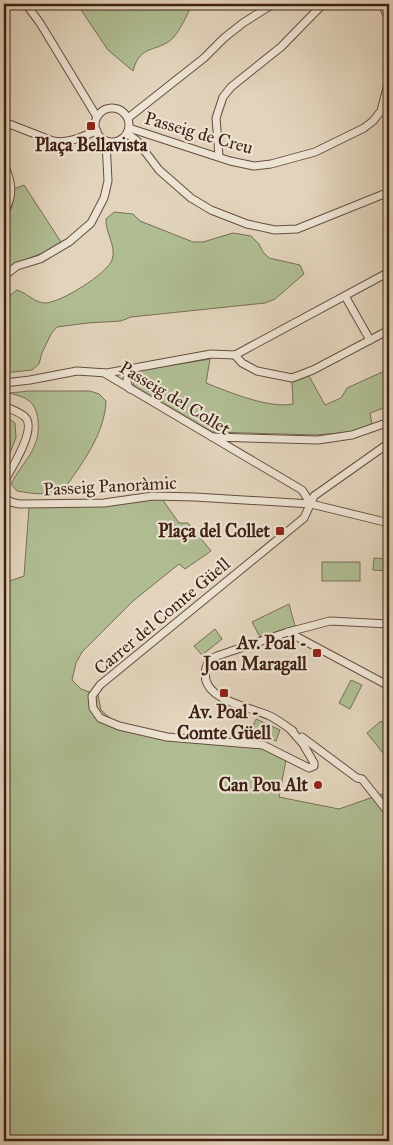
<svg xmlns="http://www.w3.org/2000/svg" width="393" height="1145" font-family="'IM FELL Great Primer',serif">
<rect width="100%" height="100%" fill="#e2d4bc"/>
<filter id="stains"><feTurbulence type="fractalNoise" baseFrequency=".004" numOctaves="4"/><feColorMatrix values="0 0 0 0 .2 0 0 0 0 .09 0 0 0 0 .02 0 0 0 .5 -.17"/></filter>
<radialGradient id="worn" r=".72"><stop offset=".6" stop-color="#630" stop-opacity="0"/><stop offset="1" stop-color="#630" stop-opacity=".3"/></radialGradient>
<g fill="#b0bd93" stroke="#786e54">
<path d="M77,4h116c-6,10 -12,25 -20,34 -15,15 -33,5 -40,33l-25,-21z"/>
<path d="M24,185l37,57 -18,11 -27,10 -12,9v-51l8,-14 2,-18z"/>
<path d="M114,212l19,2 7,7 53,21h10l30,-9 18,3 8,8 4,8 6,6 31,7 4,9 -29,25 -10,4 -134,14 -10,4 -33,2 -31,4 -6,7 -9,19 -3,11 -7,6 -28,3v-31l4,-7 -2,-29 3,-10 8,-6c10,3 18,13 28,13 15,0 62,-29 67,-43 5,-13 -7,-28 -6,-41z"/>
<path d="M210,359l-4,24c23,9 63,26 87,21l-1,-22 17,-6 16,29 16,-7 6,-10 42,-19v45l-2,1 -3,-7 -14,5 2,11 -20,8 -37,3 -103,-3 -78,-46 -2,-11 4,-4z"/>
<path d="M29,391h61l9,3 7,7c-1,32 -24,63 -42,88 -16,7 -30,5 -47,2l-6,-7c12,-24 30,-34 27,-64 -3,-20 -11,-22 -29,-27z"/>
<path d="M4,415l11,8 1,15 -12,29z"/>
<path d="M160,496l19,27h9l23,28 -26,18 -6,-5 -46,37 -51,51 -6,11 -4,17 9,9 17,6 3,15 10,9 39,17 109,10 27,14 -7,37 60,12 43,-15 7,11v336h-385v-558l20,-7 5,-69c44,3 87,-4 131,-11z"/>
<path d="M374,558l15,1v12l-16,-1z"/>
<rect x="322" y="562" width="38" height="19"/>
<path d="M289,604l6,22 -35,11 -8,-15z"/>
<path d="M215,629l7,10 -20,16 -8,-9z"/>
<path d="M351,680l11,5 -12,24 -11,-6z"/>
<path d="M256,719l24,11 -4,11 -25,-11z"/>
<path d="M381,721l8,11v24l-2,2 -20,-25z"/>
</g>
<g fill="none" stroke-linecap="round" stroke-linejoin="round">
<g stroke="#684d3e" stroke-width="9">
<g id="street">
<path d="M26,4l14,19 57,94"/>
<path d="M382,4l7,16"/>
<circle cx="112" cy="125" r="17"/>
<path d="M128,118l76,-60 20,-20 19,-15 30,-19"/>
<path d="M4,122l49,19c16,3 30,-5 44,-10"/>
<path d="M129,128l101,33 24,5 17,-2 44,-12 49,-24 9,-7 8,-10 7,-27 1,-47"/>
<path d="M127,133l10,8 22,29 32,28 20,12 36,14 28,6 22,-1 92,-37"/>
<path d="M219,156l-3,-38 7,-21 8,-10 50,-40 42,-43"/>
<path d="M4,164c7,16 11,31 0,47"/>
<path d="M4,276l13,-10 23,-7 29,-17 22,-19 13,-25 4,-17 -2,-40"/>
<path d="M345,296l25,44"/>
<path d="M235,355l7,8 15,8 35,7 21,-8 76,-40"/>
<path d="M104,373l198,117 9,14"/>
<path d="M4,383l26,-3 47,-9 30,2 104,-19 24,1 154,-83"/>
<path d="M130,389c-5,-7 -4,-15 4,-20"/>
<path d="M4,406c6,3 16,6 21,11 12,11 -13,51 -20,63l-1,6"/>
<path d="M212,437l106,3 34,-5 37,-13"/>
<path d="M4,494c3,8 9,9 16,10l84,-1 49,-7 42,1 116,7 78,19"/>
<path d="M288,632l101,54"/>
<path d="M290,729l13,15 11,19v3l-5,2 -46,-23 -96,-8 -48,-11 -19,-8 -7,-10 -1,-12 8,-11 204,-167 10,-22 75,-53"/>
<path d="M293,731c-7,-5 -15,-11 -23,-15 -24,-11 -80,-17 -61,-56l8,-4 71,-24 42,-11 59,3"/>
<path d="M302,737l55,41 5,1 27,34"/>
<path d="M387,1141l2,-8"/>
</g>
</g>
<use href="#street" stroke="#ece3d3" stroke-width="7"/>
</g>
<g fill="#8f2418" stroke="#ece3d3" stroke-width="2">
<rect x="86" y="121" width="10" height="10" rx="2.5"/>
<rect x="275" y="526" width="10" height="10" rx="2.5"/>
<rect x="312" y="648" width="10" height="10" rx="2.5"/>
<rect x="219" y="688" width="10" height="10" rx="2.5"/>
<circle cx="318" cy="785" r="5"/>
</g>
<g text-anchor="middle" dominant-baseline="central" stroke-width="4.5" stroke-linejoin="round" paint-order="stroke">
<g font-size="18" fill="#402014" stroke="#ece3d3">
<text transform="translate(199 133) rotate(16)">Passeig de Creu</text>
<text transform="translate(175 398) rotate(31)">Passeig del Collet</text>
<text transform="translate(110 486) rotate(-3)">Passeig Panoràmic</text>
<text transform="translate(162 616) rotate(-40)">Carrer del Comte Güell</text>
</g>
<g font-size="18" font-weight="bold" fill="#402014" stroke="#ece3d3" text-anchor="end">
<text x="91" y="145" text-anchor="middle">Plaça Bellavista</text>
<text x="270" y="531">Plaça del Collet</text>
<text x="307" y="643">Av. Poal -<tspan x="307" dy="21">Joan Maragall</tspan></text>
<text x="224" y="712" text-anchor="middle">Av. Poal -<tspan x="224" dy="21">Comte Güell</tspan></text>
<text x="308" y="785">Can Pou Alt</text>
</g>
</g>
<rect width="393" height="1145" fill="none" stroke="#e2d4bc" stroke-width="20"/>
<rect x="5" y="5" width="383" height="1135" fill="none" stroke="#402014" stroke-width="2.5"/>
<rect x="10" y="10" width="373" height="1125" fill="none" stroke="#402014"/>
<rect width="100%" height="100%" filter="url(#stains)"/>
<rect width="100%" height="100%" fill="url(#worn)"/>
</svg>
